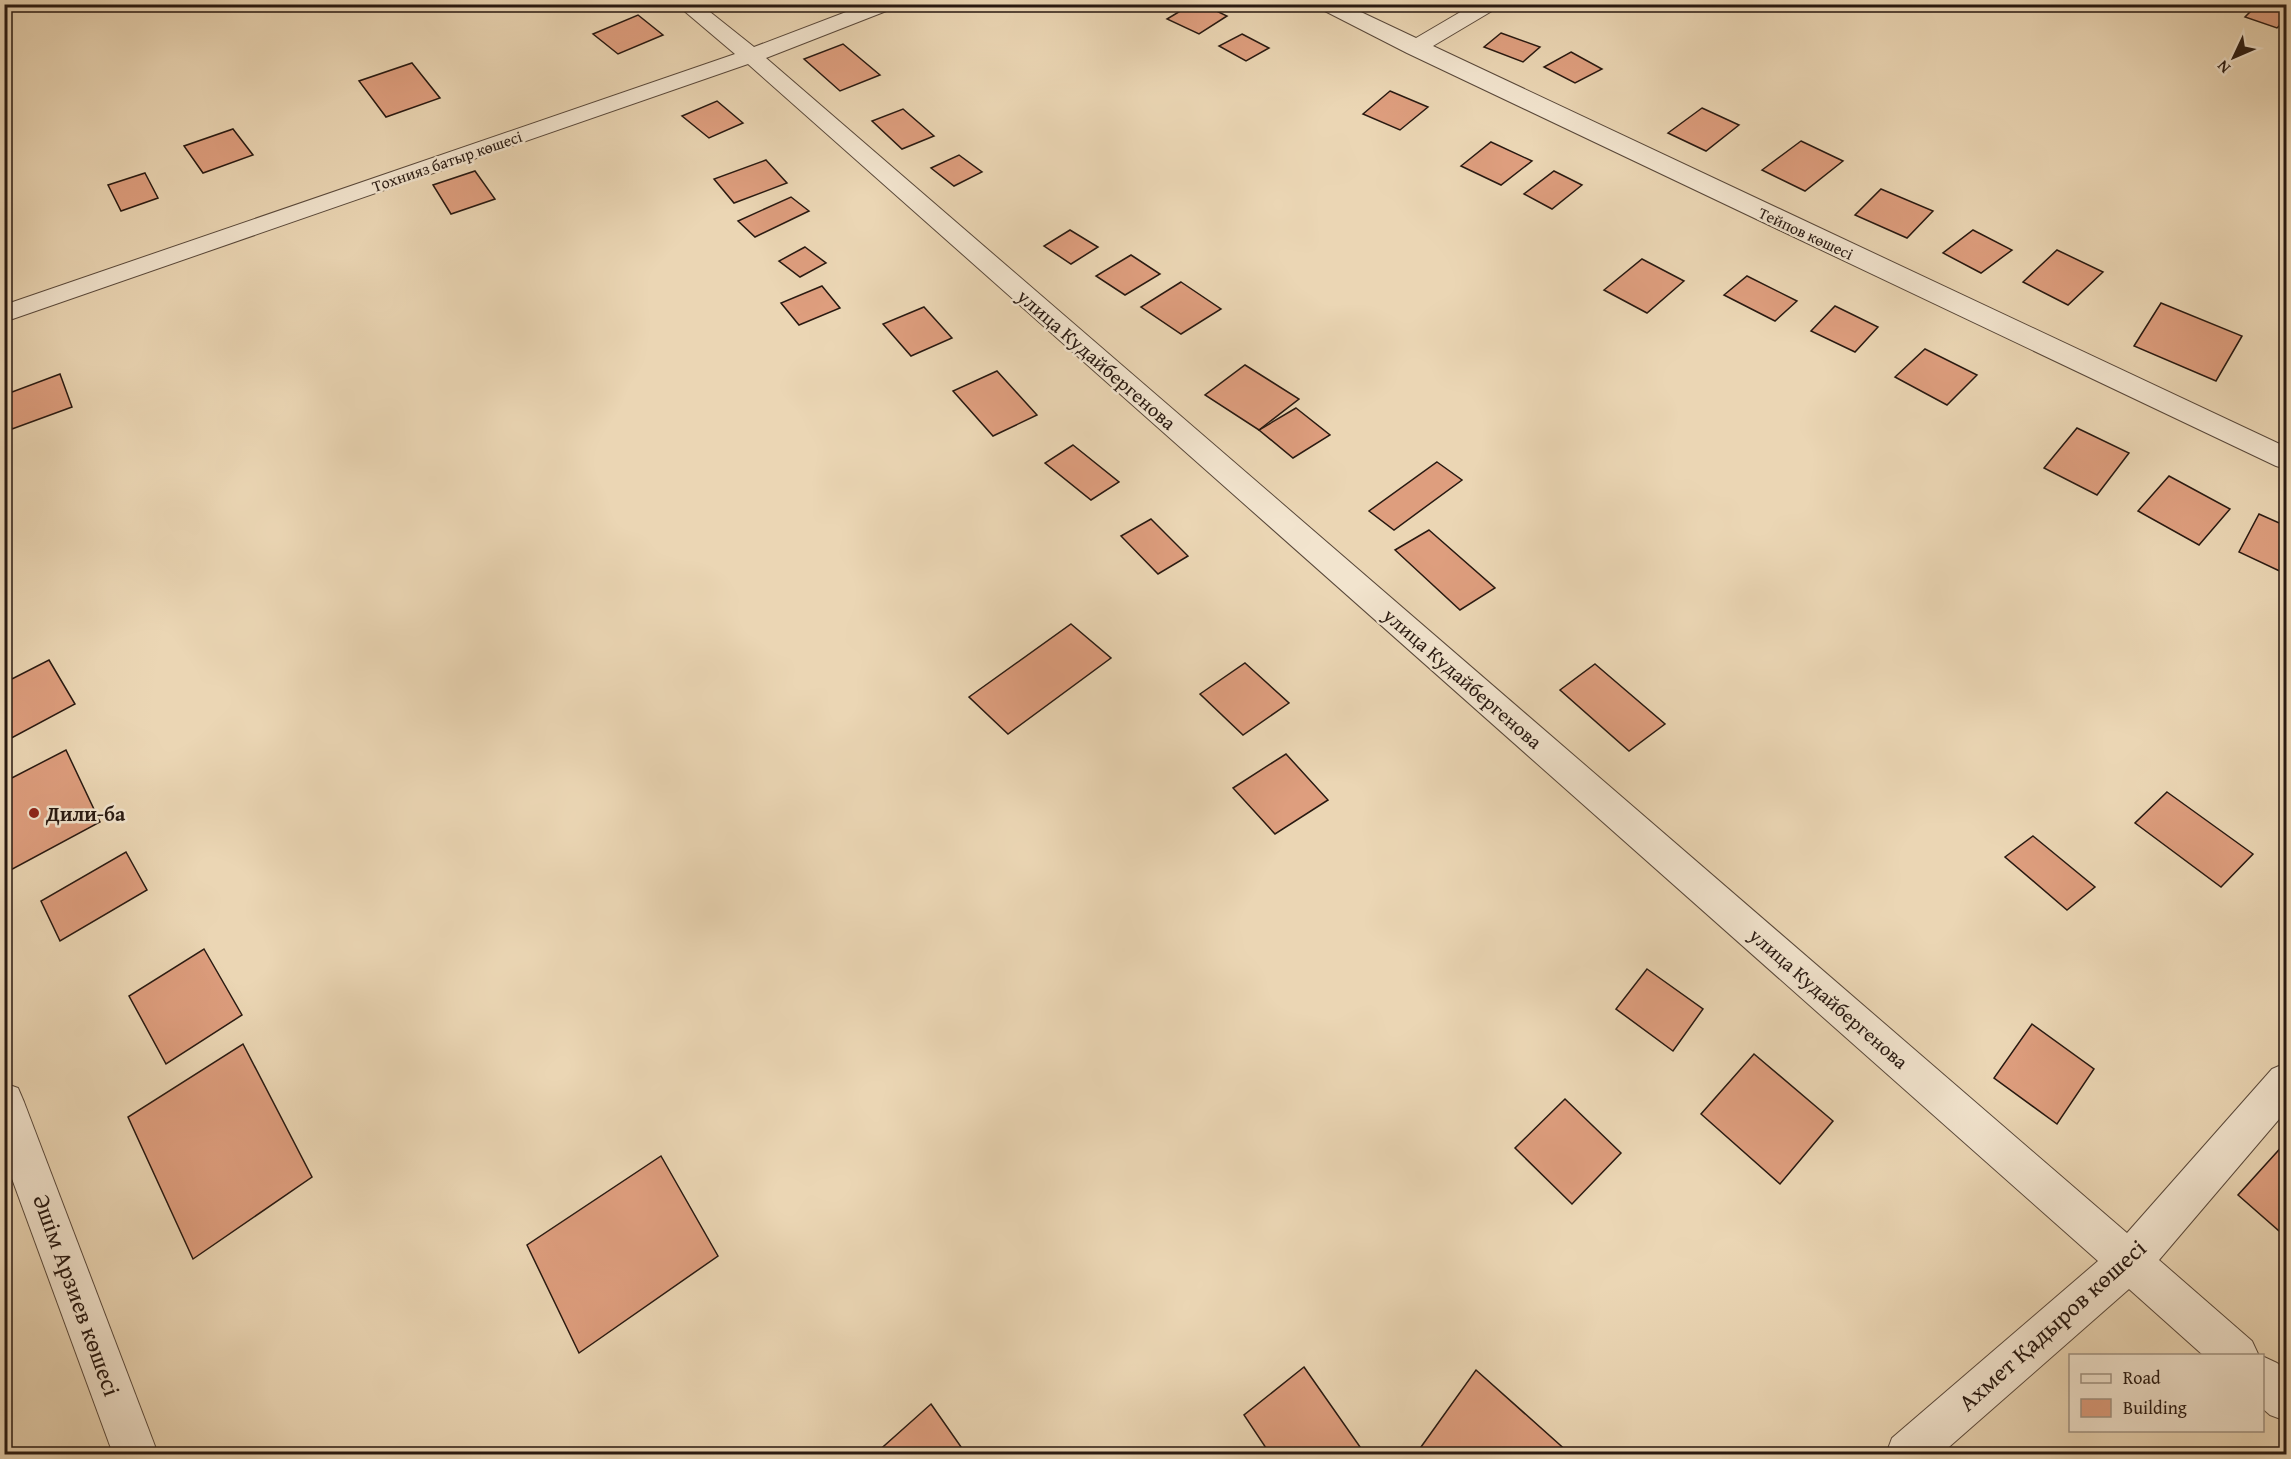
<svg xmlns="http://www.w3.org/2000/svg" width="2291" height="1459" font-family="'Gentium Book Plus',serif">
<rect width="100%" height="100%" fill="#ebd6b4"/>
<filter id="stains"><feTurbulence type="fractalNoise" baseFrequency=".00333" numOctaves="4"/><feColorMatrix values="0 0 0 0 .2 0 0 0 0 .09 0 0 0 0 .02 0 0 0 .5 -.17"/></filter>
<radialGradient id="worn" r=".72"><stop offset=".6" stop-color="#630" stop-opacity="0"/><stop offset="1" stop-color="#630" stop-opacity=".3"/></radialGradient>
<g fill="#de9e7e" stroke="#281911" stroke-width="1.5">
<path d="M1192,4h10l25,12 -28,18 -32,-15z"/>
<path d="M2258,4h28v15l-9,9 -32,-11z"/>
<path d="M638,15l25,20 -45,19 -25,-20z"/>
<path d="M1501,33l39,14 -17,15 -39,-15z"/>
<path d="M1242,34l27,14 -23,13 -27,-15z"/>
<path d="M843,44l37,31 -40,16 -36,-32z"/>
<path d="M1571,52l31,17 -27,14 -31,-16z"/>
<path d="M412,63l28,35 -54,19 -27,-36z"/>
<path d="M1390,91l38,16 -28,23 -37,-16z"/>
<path d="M717,101l26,22 -34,15 -27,-22z"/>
<path d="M1702,108l37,17 -33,26 -38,-18z"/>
<path d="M903,109l31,27 -32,13 -30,-28z"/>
<path d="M233,129l20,26 -50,18 -19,-27z"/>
<path d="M1801,141l42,20 -38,30 -43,-21z"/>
<path d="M1491,142l41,19 -31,24 -40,-19z"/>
<path d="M959,155l23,17 -28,14 -23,-18z"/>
<path d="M766,160l21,23 -53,20 -20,-24z"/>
<path d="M475,171l20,28 -44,15 -18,-29z"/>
<path d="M1554,171l28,14 -30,24 -28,-15z"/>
<path d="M145,173l13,25 -37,13 -13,-26z"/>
<path d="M1881,189l52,22 -26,27 -52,-23z"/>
<path d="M791,197l18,14 -54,26 -17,-16z"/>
<path d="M1070,230l28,17 -27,17 -27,-18z"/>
<path d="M1973,230l39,20 -31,23 -38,-20z"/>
<path d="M805,247l21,16 -26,14 -21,-16z"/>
<path d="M2057,250l46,22 -35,33 -45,-23z"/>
<path d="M1131,255l29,19 -35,21 -29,-19z"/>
<path d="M1642,259l42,22 -37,32 -43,-23z"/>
<path d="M1747,276l50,25 -22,20 -51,-26z"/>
<path d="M1181,282l40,27 -40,25 -40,-27z"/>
<path d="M822,286l18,22 -41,17 -18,-22z"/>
<path d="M2161,303l81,33 -26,45 -82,-35z"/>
<path d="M1835,306l43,21 -23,25 -44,-21z"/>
<path d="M924,307l28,31 -41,18 -28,-32z"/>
<path d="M1925,349l52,26 -30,30 -52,-28z"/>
<path d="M1245,365l54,34 -40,31 -54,-35z"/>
<path d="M997,371l40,44 -44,21 -40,-45z"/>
<path d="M60,374l12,33 -60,22 -8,-21v-13z"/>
<path d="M1296,408l34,27 -37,23 -34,-28z"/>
<path d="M2077,428l52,25 -32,42 -53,-27z"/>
<path d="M1073,445l46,37 -28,18 -46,-37z"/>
<path d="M1437,462l25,18 -68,50 -25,-19z"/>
<path d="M2169,476l61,33 -31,36 -61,-34z"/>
<path d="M2259,514l27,12v48l-47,-22z"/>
<path d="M1151,519l37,37 -30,18 -37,-38z"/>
<path d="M1429,530l66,58 -35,22 -65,-60z"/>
<path d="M1071,624l40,34 -103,76 -39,-37z"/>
<path d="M49,660l26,44 -71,38v-59z"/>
<path d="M1245,663l44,40 -46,32 -43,-41z"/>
<path d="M1595,664l70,60 -36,27 -69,-61z"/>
<path d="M66,750l34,72 -95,51 -1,-91z"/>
<path d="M1286,754l42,46 -53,34 -42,-46z"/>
<path d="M2167,792l86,62 -32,33 -86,-64z"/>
<path d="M2033,836l62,51 -28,23 -62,-53z"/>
<path d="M126,852l21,38 -87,51 -19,-40z"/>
<path d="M204,949l38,66 -76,49 -37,-68z"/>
<path d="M1647,969l56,40 -30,42 -57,-42z"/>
<path d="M2032,1024l62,45 -37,55 -63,-46z"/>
<path d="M243,1044l69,133 -119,82 -65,-142z"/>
<path d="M1754,1054l79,67 -53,63 -79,-70z"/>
<path d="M1565,1099l56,54 -49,51 -57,-56z"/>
<path d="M2286,1142v95l-48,-42z"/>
<path d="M661,1156l57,100 -139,97 -52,-108z"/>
<path d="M1304,1367l61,87h-95l-26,-39z"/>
<path d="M1476,1370l93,83 -1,1h-139l-8,-7z"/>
<path d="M931,1404l35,50h-91z"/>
</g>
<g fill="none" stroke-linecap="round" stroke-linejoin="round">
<g stroke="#59483a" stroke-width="2">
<g id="minor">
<path d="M676,4h24l54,43 113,-43h30l-3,4 -128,50 1361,1175 145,-164 14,-6v48l-127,149 93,81 7,15h-55l-75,-67 -188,165h-55l6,-16 206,-177 -1350,-1197 -744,258v-17l731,-251z"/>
<path d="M1316,4h28l72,34 58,-34h26l-3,4 -64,38 853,401v22l-10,-3 -869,-413 -88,-45z"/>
<path d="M4,1083l14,5 6,14 134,352h-45l-109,-297z"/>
<path d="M2262,1356l15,7 9,7v51l-16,-6 -8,-7z"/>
</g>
</g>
<use href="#minor" fill="#f2e4ce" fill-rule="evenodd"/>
</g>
<circle fill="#8f2418" stroke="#f2e4ce" stroke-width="2" cx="34" cy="813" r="6"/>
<g text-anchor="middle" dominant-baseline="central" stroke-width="5" stroke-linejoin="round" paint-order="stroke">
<g font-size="16" fill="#281911" stroke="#f2e4ce">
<text transform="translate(447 161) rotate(-19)">Тохнияз батыр көшесі</text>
<text transform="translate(1806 233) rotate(25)">Тейпов көшесі</text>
</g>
<g font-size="20" fill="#281911" stroke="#f2e4ce">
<text transform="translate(1097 359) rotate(41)">улица Кудайбергенова</text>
<text transform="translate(1463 678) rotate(41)">улица Кудайбергенова</text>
<text transform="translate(1829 998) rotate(41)">улица Кудайбергенова</text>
</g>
<g font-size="20" font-weight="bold" fill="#281911" stroke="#f2e4ce" text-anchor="start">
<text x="46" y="813">Дили-ба</text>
</g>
<g font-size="24" fill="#281911" stroke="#f2e4ce">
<text transform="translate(77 1295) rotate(70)">Әшім Арзиев көшесі</text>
<text transform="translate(2052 1325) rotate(-42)">Ахмет Қадыров көшесі</text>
</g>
</g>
<rect width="2291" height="1459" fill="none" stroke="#ebd6b4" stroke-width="24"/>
<rect x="6" y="6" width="2279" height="1447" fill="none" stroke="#281911" stroke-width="3"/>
<rect x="12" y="12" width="2267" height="1435" fill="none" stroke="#281911" stroke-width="1.5"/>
<rect x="2069" y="1354" width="195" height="78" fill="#f2e4ce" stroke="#a19382" stroke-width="1.5"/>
<rect x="2081" y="1374" width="30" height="9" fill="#f2e4ce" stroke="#a19382" stroke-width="1.5"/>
<text x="2123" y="1384" font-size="18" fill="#281911">Road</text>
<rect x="2081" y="1399" width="30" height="18" fill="#de9e7e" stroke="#a19382" stroke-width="1.5"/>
<text x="2123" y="1414" font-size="18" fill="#281911">Building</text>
<g transform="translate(2234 57) rotate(226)" stroke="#f2e4ce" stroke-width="4.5" paint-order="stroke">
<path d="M0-4.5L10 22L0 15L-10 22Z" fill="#281911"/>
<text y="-9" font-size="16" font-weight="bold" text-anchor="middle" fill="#281911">N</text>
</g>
<rect width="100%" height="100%" filter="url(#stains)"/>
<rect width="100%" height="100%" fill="url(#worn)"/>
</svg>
